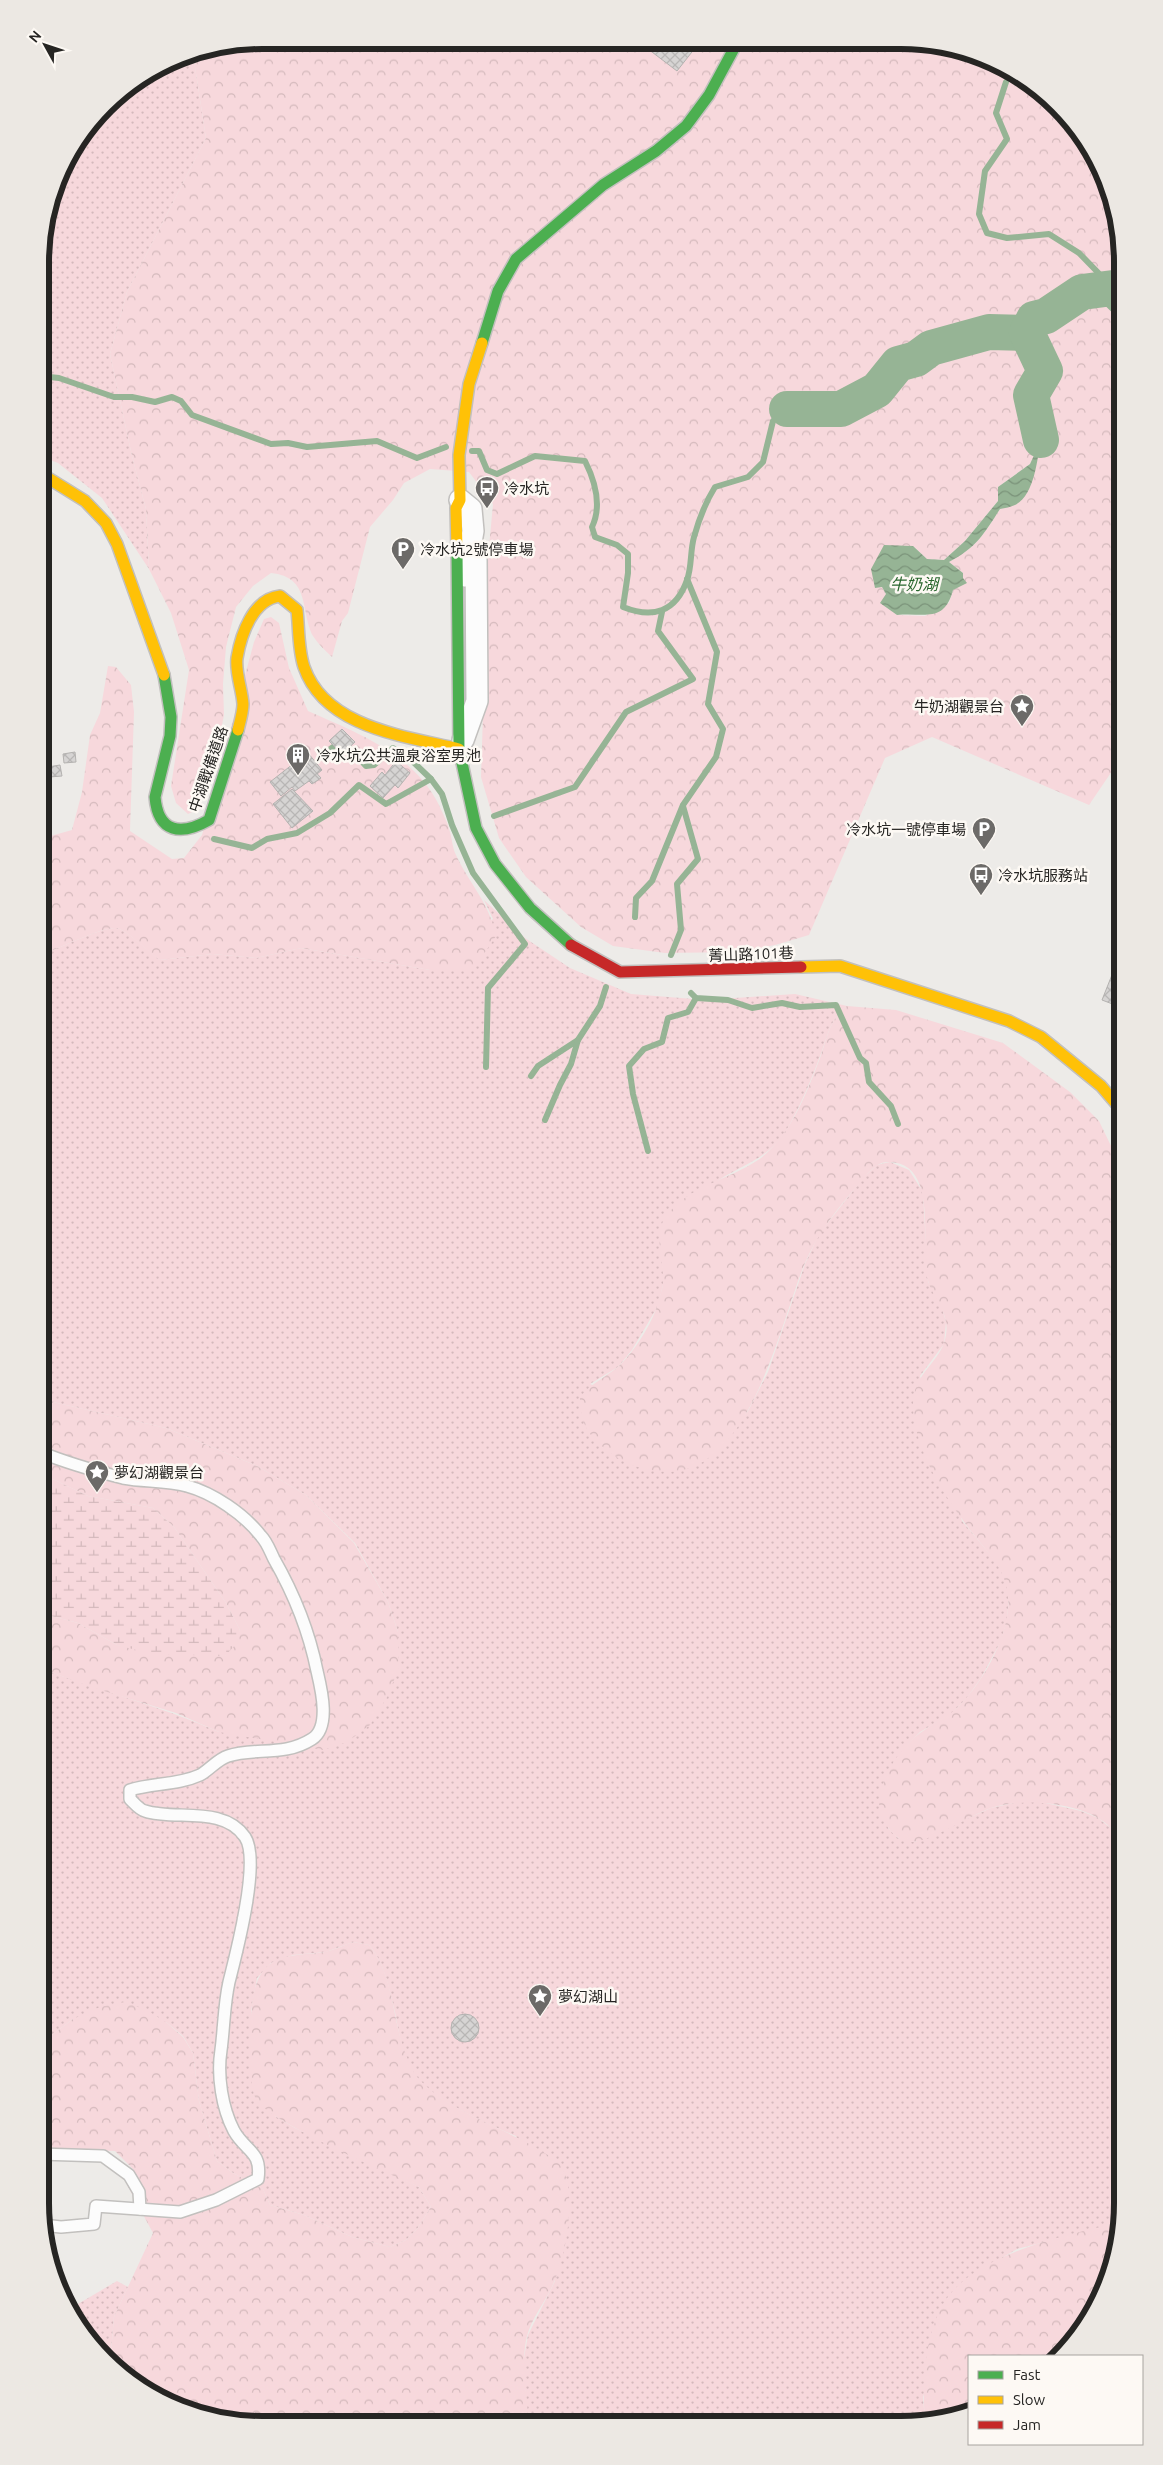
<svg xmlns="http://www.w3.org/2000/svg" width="1163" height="2465" font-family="Ubuntu,'Noto Sans TC',sans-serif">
<defs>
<pattern id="grass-dots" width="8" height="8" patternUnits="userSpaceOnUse" patternTransform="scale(1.25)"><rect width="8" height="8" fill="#f7d8dc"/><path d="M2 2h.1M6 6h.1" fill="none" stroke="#d4b9bc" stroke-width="1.8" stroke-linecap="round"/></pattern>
<pattern id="forest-crowns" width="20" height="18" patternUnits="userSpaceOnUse" patternTransform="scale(1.25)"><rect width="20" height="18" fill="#f7d8dc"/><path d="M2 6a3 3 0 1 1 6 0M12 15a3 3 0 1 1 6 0" fill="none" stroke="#d4b9bc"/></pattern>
<pattern id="wetland-marsh" width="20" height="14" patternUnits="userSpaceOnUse" patternTransform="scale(1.25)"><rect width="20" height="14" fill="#f7d8dc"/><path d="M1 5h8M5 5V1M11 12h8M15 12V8" fill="none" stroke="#d4b9bc"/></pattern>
<pattern id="water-waves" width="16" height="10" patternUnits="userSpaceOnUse" patternTransform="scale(1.25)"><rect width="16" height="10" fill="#96b495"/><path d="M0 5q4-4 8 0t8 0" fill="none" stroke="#7a9279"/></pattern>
<pattern id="building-cross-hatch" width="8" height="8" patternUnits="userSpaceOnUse" patternTransform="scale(1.25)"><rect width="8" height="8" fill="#d6d4d3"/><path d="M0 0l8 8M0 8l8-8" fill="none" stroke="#b8b6b5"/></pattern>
</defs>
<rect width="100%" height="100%" fill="#edebe8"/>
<g fill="url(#grass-dots)">
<path d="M193,54l13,84 -79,154 -17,62 22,102 14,53 3,60 -47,-71 -44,-35 -18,-7v-209l23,-84 52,-68 62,-38z"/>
<path d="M484,900l41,38 45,30 61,26 75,6 89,-6 52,12c-18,13 -20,33 -28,53 -8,21 -17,43 -28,63 -19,36 -42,39 -72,58 -19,12 -42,39 -59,55l4,45 -6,26 -26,44 -14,17 -28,17 131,61 27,-34 20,-39 37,-108 14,-30 44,-56 14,-13 13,-3 19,8 14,22 5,90 12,19 6,21 -2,22 -24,32 42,145 37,44 7,15 3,15 -2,25 -6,21 -20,37 -15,21 -15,15 -31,18 -12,12 -18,27 -2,57 10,10 17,4 76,-34 27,-6h23l40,9 17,7 14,11 11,19 -1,374 -105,27 -41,24 -18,14 -35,110 2,25 -24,3 -373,-2 -5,-59 5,-29 27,-54 -39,-145c-27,-11 -82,-36 -99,-58 -14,-17 -18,-45 -22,-66 -6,-24 -10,-48 -26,-67l-16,-3 -27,10 -33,3 -22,8 -14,15 -6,33 24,105 20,12 124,59 12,20 -14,22 -11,11 -16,7 -38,-10 -48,-22 -34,-10 -7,-16 -30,-16 -16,-12 -18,-60 -6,-48 -10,-17 -17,-14 -93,-3 -33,25v-376c60,23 121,38 179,64l179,-100 -10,-30 -33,-59 -49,-48 -49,-29 -91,-38 -126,-29v-444c16,-5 63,-29 77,-27 11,3 33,25 43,32l53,-6 43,4 45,-10 129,22 63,-51z"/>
<path d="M117,2281l11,6 -14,30 -4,46 -30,-37 6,-3 -8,-19z"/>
</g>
<g fill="url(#forest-crowns)" fill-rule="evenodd">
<path d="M262,40l682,4 56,19 48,32 45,56 22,53 8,58v493l-34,50 -157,-68 -47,21 -76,177 -34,10 -36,7 -74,1 -52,-7 -32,-19 -55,-50 -27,-39 -18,-61 7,-219 5,-54 -24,-32 -39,-3 -26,14 -11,17 -23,27 -22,86 -6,8 -10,36c-7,-7 -14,-13 -19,-21 -13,-25 -2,-59 -42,-63l-18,13 -17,21 -10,40 -3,37 1,31 -8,40 -20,55 -8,4 -12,-11 -5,-17 18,-116 -18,-57 -22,-44 -3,-60 -14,-53 -22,-102 17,-62 79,-154 -13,-84zM1040,443l-23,61 -17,5c-16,25 -24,39 -51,53l14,11v5l-10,12 -4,13 -24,13 -28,-1 -9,-8 -2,-13 -4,-7 31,-41 14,13 17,1 21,-19 33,-40v-14l32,-23z"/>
<path d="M271,617l8,6 10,45 19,43c49,22 105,42 131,94 3,7 8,16 10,24 3,8 3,18 7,26 14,30 33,47 40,81l-19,28 -10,6h-37l-129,-22 -45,10 -43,-4 -53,6c-11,-7 -32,-29 -43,-32 -14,-2 -61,22 -77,27v-134l7,16 25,-7 10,-38 8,-57 10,-22 8,-47 8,1 15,18 3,27 -4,119 42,28 12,-1 18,-23 52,-193 10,-23z"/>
<path d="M847,1006l49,4 107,33 67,49 29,29 13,27 5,56 6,14v630c-4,-7 -7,-15 -12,-20 -25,-26 -88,-31 -120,-20 -20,7 -62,34 -79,34 -16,0 -28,-17 -32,-31 -6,-27 21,-66 43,-80 13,-10 27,-15 38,-27 20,-21 39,-54 45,-82 11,-51 -19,-66 -44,-103 -23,-32 -48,-73 -49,-114 0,-30 23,-40 31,-62 10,-30 -12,-43 -17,-66 -7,-30 13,-116 -39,-115 -13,0 -22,14 -30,23 -21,24 -40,48 -53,78 -26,62 -56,221 -148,208 -20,-3 -35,-8 -50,-21 -20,-15 -27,-28 -27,-53 12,-14 24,-19 38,-30 16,-15 34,-43 40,-64 2,-8 6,-17 5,-26 0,-17 -9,-43 2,-59 20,-31 64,-38 93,-58 12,-8 24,-23 32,-36 12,-19 22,-45 30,-66 7,-19 9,-39 27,-52z"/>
<path d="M40,1399l126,29 91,38 49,29 48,48 34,59 10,30 1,36 -12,29 -17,28 -23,17 -24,8 -104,-18 -43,-19 -85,-26 -51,-19v-55l38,10 39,22 108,11 15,-26 -14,-27 -52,-76 -21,-19 -65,-12 -48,-23z"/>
<path d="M353,1942l16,3c27,32 22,79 40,117 2,5 5,12 9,16 28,32 84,49 120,71 6,4 14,8 19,12 23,22 9,95 -3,121 -7,18 -22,35 -27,54 -7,29 1,58 1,87l-309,-2 -55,-19 -49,-32 -5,-7 4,-46 39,-84 -28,-52 9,-11 -19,-19 -75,-3v-104l33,-25 27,-12 25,-5 21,8 20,12 17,15 10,16 6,48 18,60 16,12 30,16 7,16 34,10 48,22 38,10 16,-7 11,-11 14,-22 -12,-20c-29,-13 -152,-66 -163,-88 -8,-15 -5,-61 -5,-79 1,-20 3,-47 22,-58 17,-9 34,-7 52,-10 9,-2 19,-7 28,-10z"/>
<path d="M1122,2222l-16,66 -38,61 -8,7h-91v57l-10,4 -34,5c-3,-38 -1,-82 17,-116 29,-53 126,-71 180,-84z"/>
</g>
<path fill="url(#wetland-marsh)" d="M40,1473l48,23 65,12 21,19 52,76 14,27 -4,14 -11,12 -73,-2 -35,-9 -39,-22 -38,-10z"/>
<path fill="url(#water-waves)" d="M1041,440c-4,19 -6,55 -26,65 -4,2 -10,3 -15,4 -16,25 -24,39 -51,53l14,11v5l4,5 -14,7c-9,34 -29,22 -56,25l-17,-12 6,-9 -4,-7 -7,1 -4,-19 13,-24 29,1 14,13 17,1 21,-19 33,-40v-14l32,-23z"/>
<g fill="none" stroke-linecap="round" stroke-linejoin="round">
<g stroke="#96b495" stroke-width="6">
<path d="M1006,82l-10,31 11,26 -22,32 -6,43 8,19 20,5 42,-4 30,19 34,35"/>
<path d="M40,376l19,2 55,19h18l23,5 17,-5 9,4 11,14 79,29 17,-1 19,4 70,-6 40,17 29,-11"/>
<path d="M472,451h7l8,19 10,4 38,-18 50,5c10,20 17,45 7,66l3,10 22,8 11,9v19l-5,34c30,12 53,5 64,-27 5,-13 3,-29 7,-43 5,-18 11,-34 21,-50l33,-10 15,-15 10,-41 14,-12"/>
<path d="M324,754l18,-14 24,26 8,-1 19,-17 14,8 24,23 11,15 10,31 21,48 52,71 -37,44 -2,79"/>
<path d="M494,816l81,-29 51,-75 67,-33 -35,-48 4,-19"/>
<path d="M214,839l38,9 15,-9 30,-6 33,-20 29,-28 27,19 45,-25"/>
<path d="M635,917l1,-19 16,-17 31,-76 33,-48 7,-28 -15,-25 9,-52 -30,-73"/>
<path d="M671,955l10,-25 -4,-46 21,-25 -15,-53"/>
<path d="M691,993l5,5 32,2 24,8 30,-5 18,4 36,-2 24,53 6,5 3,19 22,24 7,18"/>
<path d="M531,1076l7,-10 40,-26"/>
<path d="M545,1120l15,-35 11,-21 7,-24 22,-34 6,-19"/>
<path d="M648,1151l-15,-57 -4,-28 15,-17 18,-7 6,-24 20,-6 8,-14"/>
</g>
<g stroke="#96b495" stroke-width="36">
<path d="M787,409h54l36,-19 21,-26 18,-5 15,-11 58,-16 38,1"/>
<path d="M1041,440l-10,-45 14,-24 -18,-38 7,-14 12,-3 36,-24 31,-4 10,10"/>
</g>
</g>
<g fill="url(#building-cross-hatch)" stroke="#b4b2b0">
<path d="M653,42l46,1 -22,28 -29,-22z"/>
<path d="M342,729l13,13 -13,12 -13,-13z"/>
<path d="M75,752l1,10 -12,1 -1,-9z"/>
<path d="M308,753l14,17 -5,4 -15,-17z"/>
<path d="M302,757l19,21 -9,6 -3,-3 -14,10 -3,-4 -11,9 -11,-14z"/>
<path d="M396,761l14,12 -12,15 -3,-3 -12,13 -13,-12 12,-14 3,3z"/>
<path d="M60,765l2,11 -13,1 -1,-10z"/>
<path d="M292,789l21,22 -21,17 -19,-24z"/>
<path d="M1123,947v61l-21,-8z"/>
<circle cx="465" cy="2028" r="14"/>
</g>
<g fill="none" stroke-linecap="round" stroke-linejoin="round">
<g stroke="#c2c0be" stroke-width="14">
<g id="lane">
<path d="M40,1452c27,11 55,19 83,26 21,4 43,2 64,8 26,7 57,28 74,50 6,6 9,15 13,23 20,35 35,72 43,112 4,17 14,56 -5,68 -28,18 -56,8 -84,17 -10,3 -19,14 -28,19 -22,10 -47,8 -70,15v9c4,4 10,11 15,12 30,10 78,-6 100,26 16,24 -9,117 -16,145 -5,22 -5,46 -8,68 -4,26 1,58 13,81 12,21 28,20 24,48l-42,21 -36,12 -84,-6 -2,18 -33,3 -18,-2"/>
<path d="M40,2154l63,2 26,19 10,17 1,17"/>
</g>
</g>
<g stroke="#c2c0be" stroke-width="24">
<g id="street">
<path d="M460,500l11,9 2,22 -8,45"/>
<path d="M463,740l14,-39 -1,-146"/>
</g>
</g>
<g stroke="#c2c0be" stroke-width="14">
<g id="fast">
<path d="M482,343l16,-52 18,-32 87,-74 53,-34 30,-25 23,-31 28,-52"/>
<path d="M457,551l2,198 17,79 19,36 35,44 41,37"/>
<path d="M164,675l7,42 -1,19 -15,61c3,36 26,39 54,23l29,-90"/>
</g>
</g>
<g stroke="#c2c0be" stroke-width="14">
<g id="slow">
<path d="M40,473l45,28 21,22 11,21 47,131"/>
<path d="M457,551l-1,-43 4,-8 -1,-45 10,-71 13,-41"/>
<path d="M238,730c2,-8 5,-18 5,-26 -1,-15 -8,-32 -6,-46 4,-24 16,-59 43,-62l17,14c2,18 1,39 7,57 21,61 101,69 155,82"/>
<path d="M801,967l39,-1 169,55 32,16 60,49 18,21 4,13"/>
</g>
</g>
<g stroke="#c2c0be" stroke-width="14">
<path id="jam" d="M571,945l49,27 181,-5"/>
</g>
<use href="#lane" stroke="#fcfcfc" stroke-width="11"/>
<use href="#street" stroke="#fcfcfc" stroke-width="21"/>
<use href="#fast" stroke="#4caf50" stroke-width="11"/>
<use href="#slow" stroke="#ffc107" stroke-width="11"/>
<use href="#jam" stroke="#c62828" stroke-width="11"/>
</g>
<defs>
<g id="bus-pin" transform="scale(1.25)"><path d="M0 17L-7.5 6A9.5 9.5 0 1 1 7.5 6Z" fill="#6c6a68" stroke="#fdf9f4"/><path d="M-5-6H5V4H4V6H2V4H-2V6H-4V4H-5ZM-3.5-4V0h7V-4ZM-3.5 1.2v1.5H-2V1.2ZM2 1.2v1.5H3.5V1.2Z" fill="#fff"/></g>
<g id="parking-pin" transform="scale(1.25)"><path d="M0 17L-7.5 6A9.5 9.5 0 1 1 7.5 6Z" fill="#6c6a68" stroke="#fdf9f4"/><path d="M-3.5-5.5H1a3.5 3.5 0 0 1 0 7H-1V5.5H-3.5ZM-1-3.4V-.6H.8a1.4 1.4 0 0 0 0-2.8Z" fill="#fff"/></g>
<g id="sight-pin" transform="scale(1.25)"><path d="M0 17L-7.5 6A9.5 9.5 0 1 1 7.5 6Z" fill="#6c6a68" stroke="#fdf9f4"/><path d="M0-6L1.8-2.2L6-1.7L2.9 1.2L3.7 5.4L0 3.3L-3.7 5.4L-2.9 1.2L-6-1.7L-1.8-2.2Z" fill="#fff"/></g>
<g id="building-pin" transform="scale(1.25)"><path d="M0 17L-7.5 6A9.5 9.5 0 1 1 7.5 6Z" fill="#6c6a68" stroke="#fdf9f4"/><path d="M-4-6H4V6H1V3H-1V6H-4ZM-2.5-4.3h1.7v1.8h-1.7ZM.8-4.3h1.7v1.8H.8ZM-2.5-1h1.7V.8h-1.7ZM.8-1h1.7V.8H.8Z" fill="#fff"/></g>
</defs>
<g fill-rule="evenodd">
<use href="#bus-pin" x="487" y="488"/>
<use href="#parking-pin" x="403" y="549"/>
<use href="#sight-pin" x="1022" y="706"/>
<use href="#building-pin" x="298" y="755"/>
<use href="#parking-pin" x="984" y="829"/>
<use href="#bus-pin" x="981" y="875"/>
<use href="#sight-pin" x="97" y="1472"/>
<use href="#sight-pin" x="540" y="1996"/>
</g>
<g text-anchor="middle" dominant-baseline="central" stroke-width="5" stroke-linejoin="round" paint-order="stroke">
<g font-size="15" fill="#262523" stroke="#fdf9f4" text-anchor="start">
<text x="504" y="488">冷水坑</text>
<text x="420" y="549">冷水坑2號停車場</text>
<text x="1004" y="706" text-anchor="end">牛奶湖觀景台</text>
<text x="316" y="755">冷水坑公共溫泉浴室男池</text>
<text x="966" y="829" text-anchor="end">冷水坑一號停車場</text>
<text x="998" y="875">冷水坑服務站</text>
<text x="114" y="1472">夢幻湖觀景台</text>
<text x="558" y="1996">夢幻湖山</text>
</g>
<g font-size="15" fill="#262523" stroke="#fdf9f4">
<text transform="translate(208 769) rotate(-71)">中湖戰備道路</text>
<text transform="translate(751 954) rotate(-2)">菁山路101巷</text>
</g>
<g font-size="16" font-style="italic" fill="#28662d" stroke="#fdf9f4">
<text x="914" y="584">牛奶湖</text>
</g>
</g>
<path d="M0 0H1163V2465H0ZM262 49H901A213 213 0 0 1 1114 262V2203A213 213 0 0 1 901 2416H262A213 213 0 0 1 49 2203V262A213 213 0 0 1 262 49Z" fill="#ece8e3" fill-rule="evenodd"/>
<path fill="none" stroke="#262523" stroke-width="6" d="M262 49H901A213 213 0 0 1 1114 262V2203A213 213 0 0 1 901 2416H262A213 213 0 0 1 49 2203V262A213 213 0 0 1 262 49Z"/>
<rect x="968" y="2355" width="175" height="90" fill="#fdf9f4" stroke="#a7a4a0"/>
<rect x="978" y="2371" width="25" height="8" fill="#4caf50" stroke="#a7a4a0"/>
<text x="1013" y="2380" font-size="15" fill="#262523">Fast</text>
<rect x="978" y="2396" width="25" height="8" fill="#ffc107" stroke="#a7a4a0"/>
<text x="1013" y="2405" font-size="15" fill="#262523">Slow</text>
<rect x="978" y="2421" width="25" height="8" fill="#c62828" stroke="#a7a4a0"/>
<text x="1013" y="2430" font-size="15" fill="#262523">Jam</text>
<g transform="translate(45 45) rotate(310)" stroke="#fdf9f4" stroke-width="4" paint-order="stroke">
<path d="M0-4L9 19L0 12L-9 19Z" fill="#262523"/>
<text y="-8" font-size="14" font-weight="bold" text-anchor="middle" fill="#262523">N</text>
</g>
</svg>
